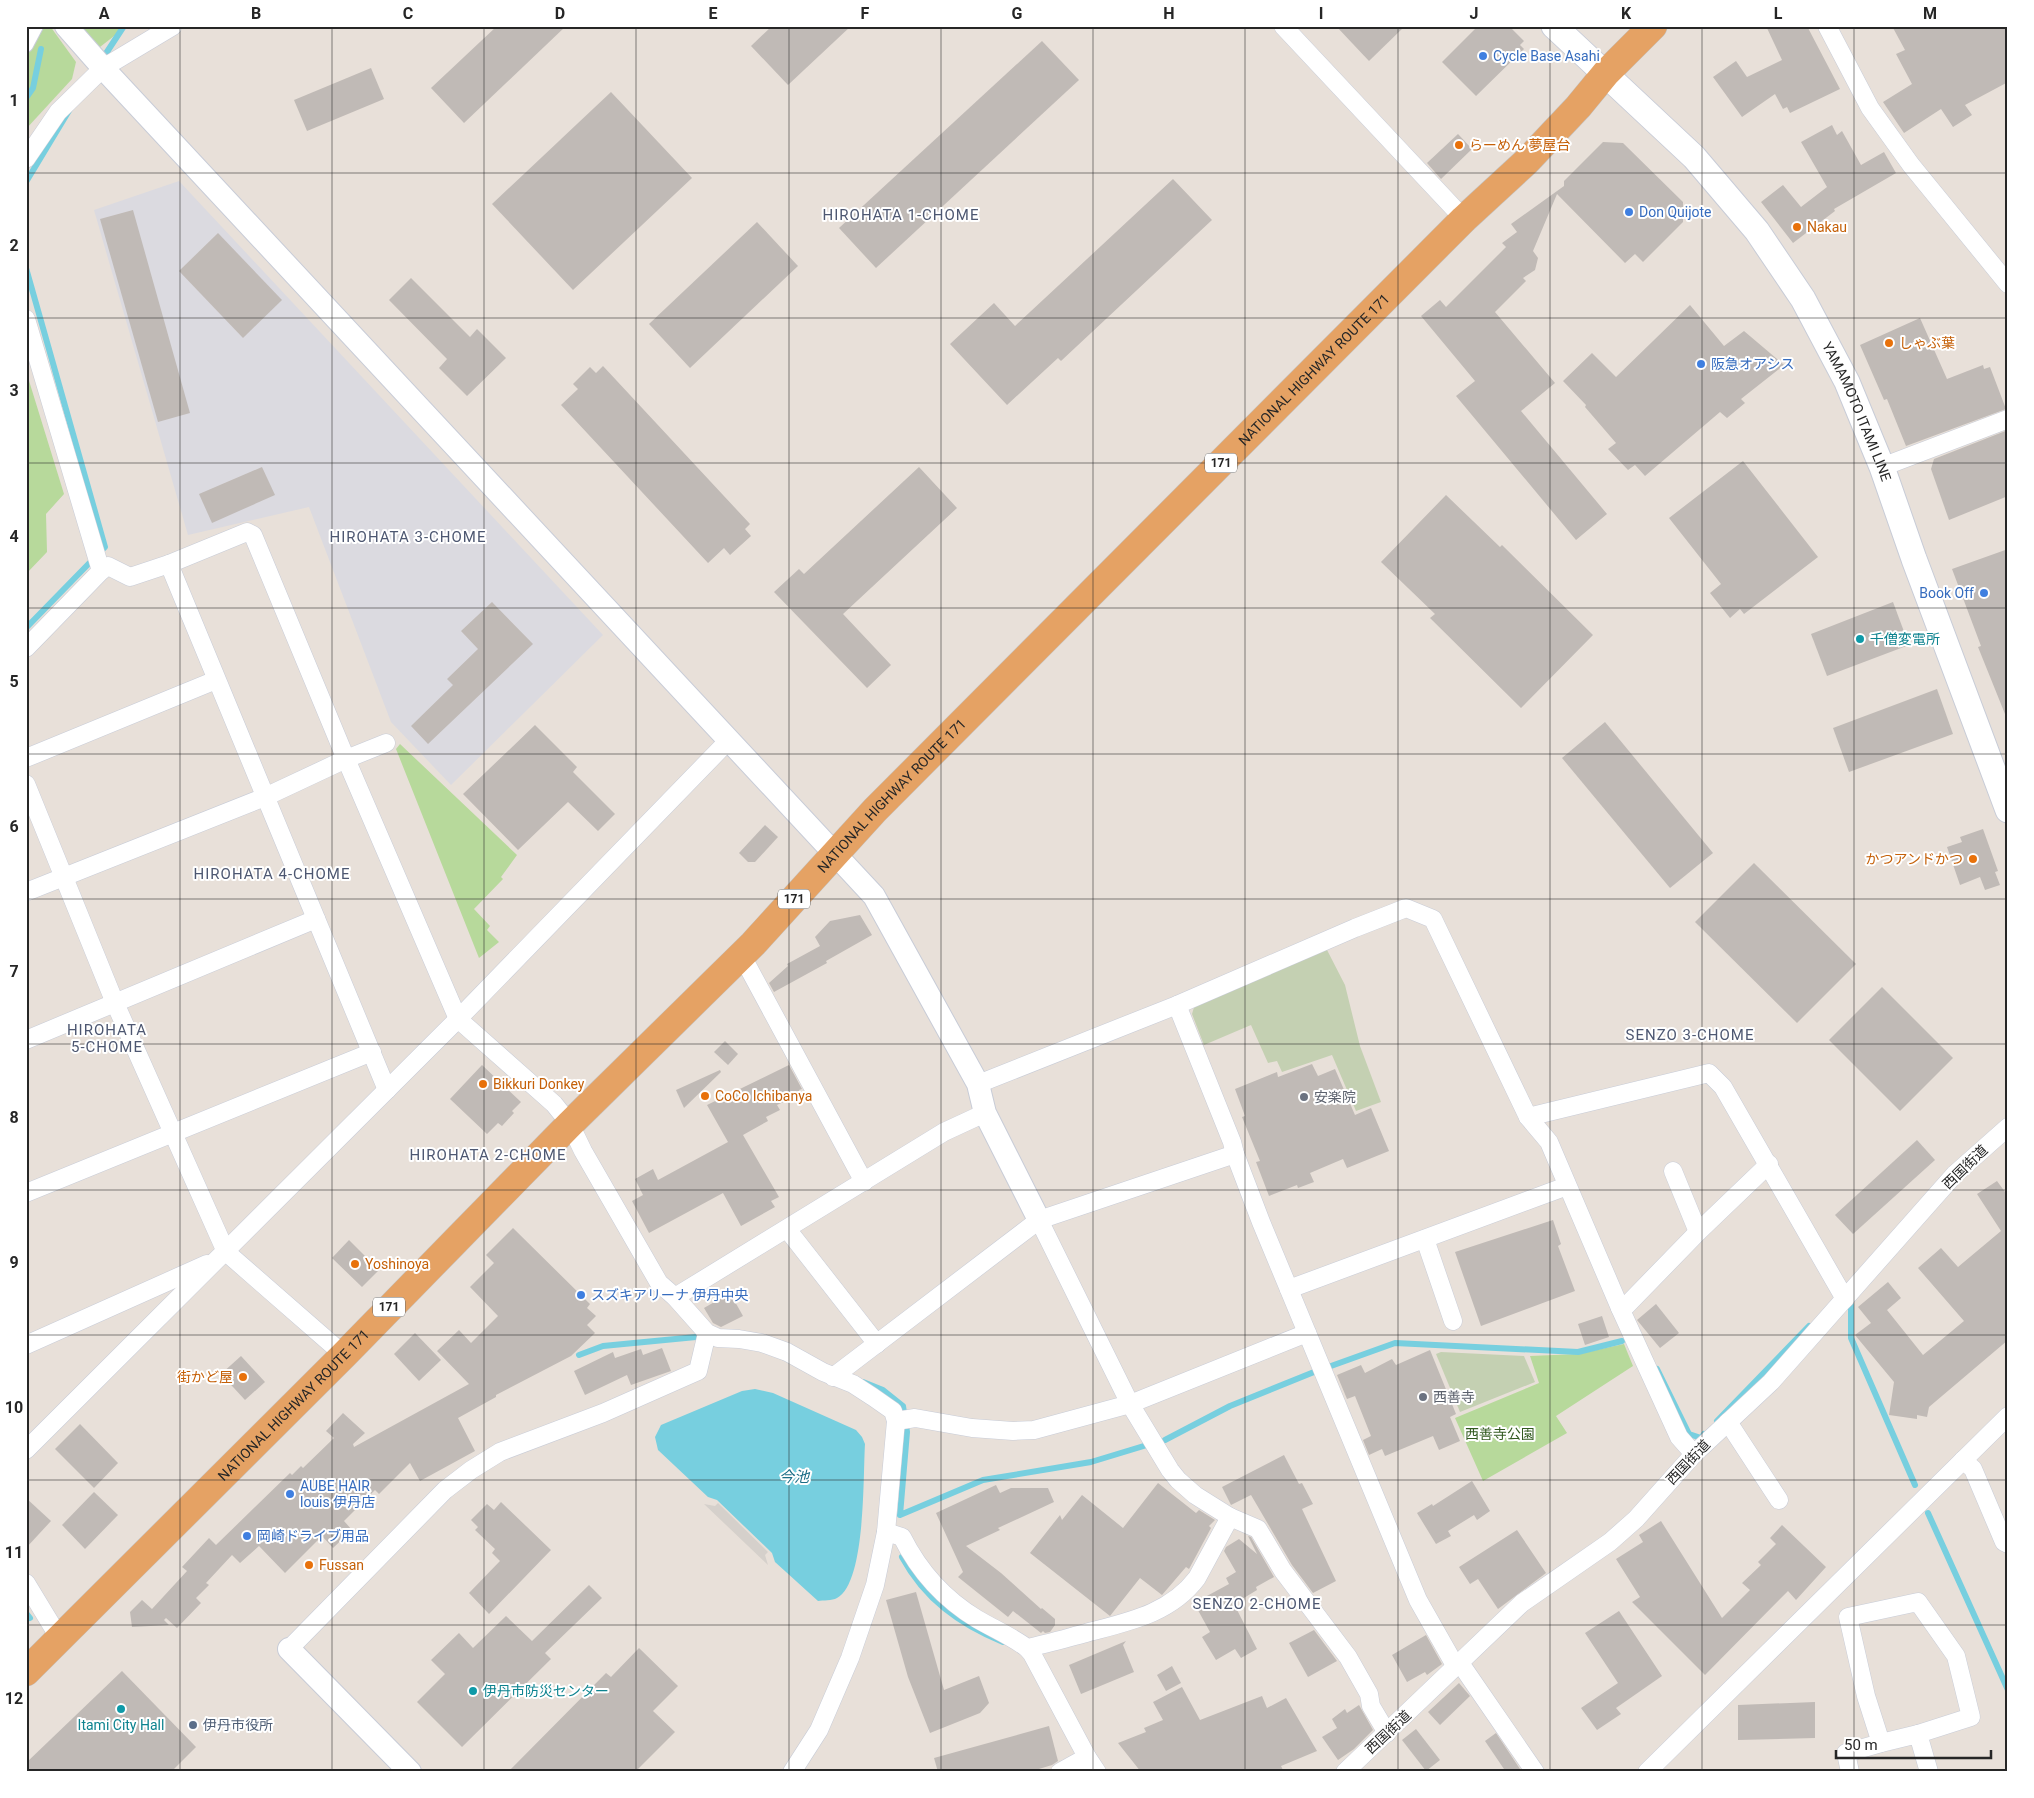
<svg xmlns="http://www.w3.org/2000/svg" width="2034" height="1798" font-family="Roboto,'Noto Sans JP',sans-serif">
<rect width="100%" height="100%" fill="#e8e0d9"/>
<path fill="#dbdae0" d="M179,181l424,454 -152,150 -60,-63 -82,-215 -121,28 -94,-325z"/>
<g fill="#b7d99b">
<path d="M40,26h10l26,36 -4,17 -46,50v-77z"/>
<path d="M78,26h45v3l-23,18z"/>
<path d="M26,371l38,123 -18,20 1,38 -21,22z"/>
<path d="M400,744l117,111 -16,22 2,2 -29,30 16,17 -3,4 12,12 -20,16 -83,-209z"/>
<path d="M1624,1344l9,22 -77,50 11,17 -84,48 -28,-63 84,-35 -9,-27 48,-2z"/>
</g>
<g fill="#c4d0b2">
<path d="M1326,948l19,37 15,61 21,56 -25,9 -24,-56 -50,17 -5,-11 -9,2 -17,-38 -47,20 -12,-31 3,-10z"/>
<path d="M1441,1352l83,4 11,26 -75,30 -24,-58z"/>
</g>
<path fill="#d5d0cb" d="M718,1503l50,49 -3,3 3,10 -64,-61 11,2z"/>
<path fill="#77cfdf" d="M755,1389l18,4 83,37 6,7 3,7c-2,31 1,139 -28,154 -5,3 -14,2 -19,3l-43,-39 -3,-9 -55,-53 -9,-3 -50,-47 -3,-13 6,-12 81,-34z"/>
<g fill="none" stroke-linecap="round" stroke-linejoin="round">
<g stroke="#77cfdf" stroke-width="6">
<path d="M101,61l23,-35"/>
<path d="M26,98l7,-10 8,-39"/>
<path d="M26,182l44,-73"/>
<path d="M26,268l79,279 -79,81"/>
<path d="M1851,1305v33l64,147"/>
<path d="M579,1355l24,-9 93,-9"/>
<path d="M1331,1366l64,-23 183,9 44,-11"/>
<path d="M1657,1369l32,65 12,4 3,-4"/>
<path d="M863,1382l20,8 20,16 4,26 -7,83 83,-35 108,-18 56,-17"/>
<path d="M1717,1421l92,-95"/>
<path d="M1165,1440l65,-34 84,-34"/>
<path d="M1928,1513l80,177"/>
<path d="M902,1557c23,42 57,67 101,85"/>
<path d="M26,1613l4,5"/>
</g>
</g>
<g fill="#c0bab6">
<path d="M497,26h69l-102,97 -33,-35z"/>
<path d="M772,26h79l-63,59 -37,-39z"/>
<path d="M1336,26h69l-36,35z"/>
<path d="M1478,26h31l15,15 -4,4 4,4 -48,47 -34,-34z"/>
<path d="M1766,26h41l33,63 -50,24 -3,-6 -4,2 -8,-15 -33,23 -29,-40 23,-16 11,16 35,-17z"/>
<path d="M1892,26h116v56l-43,23 7,10 -19,12 -12,-18 -37,24 -21,-31 29,-18 -16,-30 9,-4z"/>
<path d="M1042,41l37,39 -203,188 -37,-40z"/>
<path d="M371,68l13,31 -77,32 -13,-31z"/>
<path d="M611,92l81,86 -119,112 -81,-86z"/>
<path d="M1832,125l5,10 5,-4 19,34 23,-13 12,21 -62,36 1,2 -42,32 -32,-41 22,-17 18,22 26,-20 -26,-45z"/>
<path d="M1458,134l14,15 -31,30 -14,-16z"/>
<path d="M1603,142l20,1 60,59v20l-40,40 -8,-8 -10,9 -68,-69 -24,57 5,7 -3,12 -12,8 3,3 -31,31 60,71 -34,28 86,103 -31,26 -120,-144 19,-15 -54,-65 19,-16 6,7 60,-60 -4,-4 15,-11 -6,-8 53,-38v-5z"/>
<path d="M1173,179l39,41 -151,141 -3,-3 -51,47 -57,-61 44,-41 21,23z"/>
<path d="M133,210l57,203 -32,9 -58,-203z"/>
<path d="M757,222l41,44 -108,102 -41,-44z"/>
<path d="M218,233l64,67 -39,38 -64,-67z"/>
<path d="M411,278l59,59 7,-8 29,29 -39,38 -28,-28 8,-9 -58,-59z"/>
<path d="M1690,305l34,41 20,-15 40,34 -43,34 4,4 -18,15 -7,-6 -75,64 -10,-11 -7,5 -20,-21 8,-6 -31,-36 1,-2 -23,-24 29,-28 24,24z"/>
<path d="M1920,318l27,61 36,-14 1,4 6,-2 16,42 -100,37 -19,-47 -3,1 -24,-55z"/>
<path d="M603,366l147,158 -5,5 6,7 -21,19 -6,-7 -16,15 -147,-158 17,-16 -5,-5 17,-17 6,6z"/>
<path d="M2008,430v66l-59,24 -18,-51 3,-10z"/>
<path d="M1743,461l75,96 -74,57 -4,-5 -10,9 -20,-25 11,-9 -52,-66z"/>
<path d="M262,467l13,28 -63,28 -13,-29z"/>
<path d="M919,467l38,41 -114,106 48,51 -24,23 -93,-96 25,-23 5,5z"/>
<path d="M1446,495l54,52 2,-2 91,90 -72,73 -91,-90 5,-4 -54,-52z"/>
<path d="M2008,549v170h-1l-29,-72 3,-1 -29,-77z"/>
<path d="M492,602l41,42 -105,100 -17,-18 42,-41 -6,-6 31,-30 -17,-18z"/>
<path d="M1893,602l16,43 -82,31 -16,-42z"/>
<path d="M1937,689l16,45 -104,38 -16,-44z"/>
<path d="M1605,722l108,131 -43,35 -108,-130z"/>
<path d="M535,725l42,42 -4,5 42,42 -17,17 -30,-29 -50,48 -55,-56z"/>
<path d="M765,825l13,12 -23,25h-7l-9,-9z"/>
<path d="M1983,829l15,42 -3,1 5,13 -15,5 -5,-13 -20,8 -13,-38 15,-5 -2,-5z"/>
<path d="M1754,863l102,101 -59,59 -102,-101z"/>
<path d="M860,915l12,20 -46,26 1,2 -53,29 -5,-9 19,-17 -1,-2 33,-18 -5,-9 15,-16z"/>
<path d="M1882,987l71,71 -53,53 -71,-71z"/>
<path d="M725,1041l13,13 -10,11 -14,-13z"/>
<path d="M1312,1064l6,12 17,-7 20,46 16,-7 18,43 -42,17 -4,-9 -33,14 4,9 -16,6 -1,-3 -28,11 -13,-34 4,-1 -18,-44 3,-1 -10,-27 42,-17 1,5z"/>
<path d="M482,1065l39,37 -9,9 2,2 -12,13 -4,-3 -11,11 -37,-35z"/>
<path d="M789,1065l13,24 -3,1 1,4 -23,11 3,5 -14,7 2,4 -25,14 36,62 -8,4 4,6 -34,19 -18,-33 -74,40 -17,-32 11,-6 -8,-16 18,-10 5,11 70,-38 -21,-37z"/>
<path d="M720,1070l1,2 -37,36 -8,-18z"/>
<path d="M1917,1140l18,20 -82,74 -18,-19z"/>
<path d="M1997,1181l11,15v144l-79,67 -2,10 -10,-2v4l-28,-4 5,-33 -39,-47 16,-12 -13,-16 30,-25 13,16 -14,12 36,45 41,-34 -46,-53 23,-20 17,19 43,-36 -24,-37z"/>
<path d="M1553,1220l8,24 -3,2 17,45 -94,35 -26,-74z"/>
<path d="M513,1228l77,76 -3,4 9,8 -9,9 8,8 -24,23 -75,39v2l-38,21 17,33 -55,30 -10,-18 -31,31 -4,-4 -31,31 8,9 -19,18 -11,-12 -37,37 -26,-27 -19,17 -8,-8 -26,28 3,2 -13,13 5,5 -24,25 -11,-10 -2,2 5,5 -37,2 -2,-15 12,-12 10,9 35,-38 -5,-4 27,-29 7,7 74,-72 2,2 9,-9 2,2 31,-30 -8,-7 17,-18 22,20 -12,11 1,3 115,-63 -32,-33 22,-21 12,13 27,-27 -28,-29 24,-24 -8,-8z"/>
<path d="M349,1240l30,30 -17,17 -30,-29z"/>
<path d="M730,1293l13,23 -22,11 -8,-4 -9,-15z"/>
<path d="M1656,1304l23,29 -19,15 -23,-28z"/>
<path d="M1602,1316l7,21 -24,8 -7,-21z"/>
<path d="M415,1333l26,27 -22,21 -25,-27z"/>
<path d="M662,1348l9,23 -40,14 -4,-10 -42,20 -11,-24 39,-19 2,6 26,-9 2,6z"/>
<path d="M1430,1350l26,64 -6,3 10,24 -21,9 -6,-14 -48,20 -3,-7 -13,6 -6,-15 8,-4 -16,-40 -8,3 -10,-24 24,-10 4,8 27,-14 4,6z"/>
<path d="M241,1356l24,26 -20,18 -24,-26z"/>
<path d="M80,1424l38,39 -24,25 -39,-39z"/>
<path d="M1284,1455l15,29 3,-1 11,21 -11,5 34,72 -23,12 -21,-28 -41,-70 -20,10 -9,-18z"/>
<path d="M1472,1481l18,30 -13,9 -3,-5 -26,16 3,5 -15,8 -19,-31 15,-9 1,2z"/>
<path d="M1158,1483l38,30 3,-3 16,10 -6,6 2,2 -22,41 -3,-2 -24,28 -22,-17 -30,38 -80,-63 30,-38 2,5 20,-25 41,33z"/>
<path d="M996,1485l4,8 11,-5h37l6,14 -56,26 2,2 -34,16 35,27 40,36 1,-1 13,11v6l-5,7 -5,1 -2,-2 -2,2 -28,-22 -5,6 -50,-40 5,-5 -27,-59z"/>
<path d="M94,1492l24,23 -33,34 -23,-24z"/>
<path d="M26,1498l25,23 -25,27z"/>
<path d="M501,1502l50,48 -62,64 -20,-21 31,-32 -8,-8 3,-4 -20,-19 3,-3 -7,-7 16,-16 7,6z"/>
<path d="M1661,1521l61,97 28,-28 -8,-7 19,-18 -3,-3 18,-18 -6,-6 12,-13 44,42 -30,33 -8,-9 -83,84 -73,-73 8,-5 -24,-38 27,-17 -4,-7z"/>
<path d="M1517,1530l29,43 -48,36 -20,-30 -8,5 -11,-17z"/>
<path d="M1248,1536l3,1 23,40 -18,10 1,3 -23,14 23,45 -16,9 -6,-9 -19,11 -14,-23 8,-5 -16,-29 35,-19 -3,-6 10,-6 -12,-21 2,-4 13,-8 18,15z"/>
<path d="M589,1585l13,13 -57,55 6,6 -89,88 -45,-45 28,-28 -14,-14 28,-27 14,15 33,-32 26,25z"/>
<path d="M916,1592l28,98 35,-14 10,27 -9,10 -50,20 -22,-56 -22,-77z"/>
<path d="M1619,1611l43,65 -46,32 5,6 -24,16 -16,-22 37,-25 -33,-50z"/>
<path d="M1314,1630l23,31 -29,16 -19,-34z"/>
<path d="M1426,1635l16,29 -15,11 -2,-3 -18,10 -15,-27z"/>
<path d="M1126,1641l-3,4 11,27 -53,22 -12,-29z"/>
<path d="M639,1648l39,38 -25,25 22,21 -40,40h-127l98,-99 5,4z"/>
<path d="M1172,1666l9,17 -15,8 -9,-16z"/>
<path d="M122,1671l74,76 -25,25h-145v-9z"/>
<path d="M1459,1683l11,13 -30,29 -12,-13z"/>
<path d="M1182,1687l18,33 62,-24 5,12 19,-10 31,53 -36,15 3,6h-143l-23,-29 28,-11 -2,-4 19,-8 -10,-18z"/>
<path d="M1815,1702v36l-77,2v-35z"/>
<path d="M1359,1705l14,25 -19,19 -16,11 -16,-23 15,-9 -5,-9 13,-10 2,4z"/>
<path d="M1049,1726l9,35 -6,4 -23,7h-91l-4,-14z"/>
<path d="M1416,1729l24,31 -14,11 -24,-31z"/>
<path d="M1496,1733l26,39h-16l-21,-31z"/>
</g>
<g fill="none" stroke-linecap="round" stroke-linejoin="round">
<g stroke="#c8ccd7" stroke-width="16">
<path id="pedestrian" d="M26,45l10,-19"/>
</g>
<g stroke="#c8ccd7" stroke-width="19">
<g id="minor">
<path d="M1283,26l181,193"/>
<path d="M1827,26l43,82 41,57 97,119"/>
<path d="M26,159l32,-47 45,-44 70,-42"/>
<path d="M26,319l75,252 -75,77"/>
<path d="M1882,467l126,-48"/>
<path d="M169,564l78,-32 6,3 93,224 112,260 96,85 16,20 13,27 76,132 16,14 32,36 11,5 21,1 23,4 25,9 36,20 30,12 20,13 20,14 3,10 -10,111 -11,53 -25,73 -31,72 -27,42"/>
<path d="M101,571l7,-5 22,11 39,-13 218,526"/>
<path d="M26,758l190,-78"/>
<path d="M26,784l89,219 111,249 118,103"/>
<path d="M26,892l239,-95 81,-38 40,-16"/>
<path d="M741,954l123,228"/>
<path d="M1177,1005l55,137 3,12 26,68 157,378 38,67"/>
<path d="M26,1040l290,-121"/>
<path d="M978,1084l199,-79 178,-77 51,-20 27,11 95,198 21,25 71,166 59,129 15,17"/>
<path d="M1528,1117l181,-44 14,14 122,212"/>
<path d="M1673,1171l25,61"/>
<path d="M26,1193l346,-141"/>
<path d="M1039,1220l91,184 40,66 8,10 17,15 35,22 28,12 25,42 65,86 21,37 2,12 16,27"/>
<path d="M787,1229l90,115"/>
<path d="M1425,1239l28,82"/>
<path d="M1289,1289l278,-103"/>
<path d="M675,1297l269,-165 41,-19"/>
<path d="M1620,1308l6,-2 72,-74 71,-68"/>
<path d="M26,1345l181,-81"/>
<path d="M833,1377l206,-157 196,-66"/>
<path d="M896,1421l19,-3 57,10 41,3 21,-1 96,-26 177,-71"/>
<path d="M1728,1422l51,78"/>
<path d="M26,1450l432,-431 270,-278"/>
<path d="M1963,1460l10,9 31,73 4,2"/>
<path d="M886,1532l16,5c17,34 42,62 75,82 17,10 34,17 50,29 20,-4 40,-10 59,-15 41,-11 84,-19 111,-55l33,-61"/>
<path d="M26,1583l34,56"/>
<path d="M1027,1648l5,6 55,103 10,15"/>
<path d="M289,1649l156,-159 26,-20 29,-18 103,-39 95,-42 9,-38"/>
<path d="M1460,1663l75,109"/>
<path d="M1881,1743l-15,-47 -18,-79 70,-15 38,54 15,61 -53,17"/>
<path d="M1060,1772l27,-15"/>
<path d="M1345,1772l177,-169 88,-61 26,-23 58,-65 77,-72 184,-208 53,-47"/>
<path d="M1647,1772l361,-356"/>
<path d="M1850,1772l-4,-19 35,-10 37,-9 11,38"/>
</g>
</g>
<g stroke="#c8ccd7" stroke-width="24">
<g id="tertiary">
<path d="M66,26l37,42 771,828 104,188 7,29 54,107"/>
<path d="M289,1649l121,123"/>
</g>
</g>
<g stroke="#c8ccd7" stroke-width="27">
<g id="secondary">
<path id="s1" d="M1554,26l140,131 63,74 46,68 44,83 35,85 32,92 94,251"/>
</g>
</g>
<g stroke="#c2c2c2" stroke-width="29">
<g id="trunk">
<path id="s2" d="M26,1672l318,-317 226,-231 183,-180 122,-134 589,-591 63,-58 51,-54 28,-34 47,-47"/>
</g>
</g>
<use href="#pedestrian" stroke="#fff" stroke-width="14"/>
<use href="#minor" stroke="#fff" stroke-width="18"/>
<use href="#tertiary" stroke="#fff" stroke-width="22"/>
<use href="#secondary" stroke="#fff" stroke-width="25"/>
<use href="#trunk" stroke="#e5a264" stroke-width="28"/>
</g>
<path fill="none" stroke="#262626" stroke-width="1" stroke-opacity="0.55" d="M180,26v1746M332,26v1746M484,26v1746M636,26v1746M789,26v1746M941,26v1746M1093,26v1746M1245,26v1746M1398,26v1746M1550,26v1746M1702,26v1746M1854,26v1746M26,173h1982M26,318h1982M26,463h1982M26,608h1982M26,754h1982M26,899h1982M26,1044h1982M26,1190h1982M26,1335h1982M26,1480h1982M26,1625h1982"/>
<g fill="#3f7fe0" stroke="#fff" stroke-width="2">
<circle cx="1483" cy="56" r="5"/>
<circle cx="1629" cy="212" r="5"/>
<circle cx="1701" cy="364" r="5"/>
<circle cx="1984" cy="593" r="5"/>
<circle cx="581" cy="1295" r="5"/>
<circle cx="290" cy="1494" r="5"/>
<circle cx="247" cy="1536" r="5"/>
</g>
<g fill="#e8710a" stroke="#fff" stroke-width="2">
<circle cx="1459" cy="145" r="5"/>
<circle cx="1797" cy="227" r="5"/>
<circle cx="1889" cy="343" r="5"/>
<circle cx="1973" cy="859" r="5"/>
<circle cx="483" cy="1084" r="5"/>
<circle cx="705" cy="1096" r="5"/>
<circle cx="355" cy="1264" r="5"/>
<circle cx="243" cy="1377" r="5"/>
<circle cx="309" cy="1565" r="5"/>
</g>
<g fill="#0f9aa8" stroke="#fff" stroke-width="2">
<circle cx="1860" cy="639" r="5"/>
<circle cx="473" cy="1691" r="5"/>
<circle cx="121" cy="1709" r="5"/>
</g>
<g fill="#6b7280" stroke="#fff" stroke-width="2">
<circle cx="1304" cy="1097" r="5"/>
<circle cx="1423" cy="1397" r="5"/>
</g>
<circle fill="#5c6f8a" stroke="#fff" stroke-width="2" cx="193" cy="1725" r="5"/>
<g text-anchor="middle" dominant-baseline="central" stroke-width="4" stroke-linejoin="round" paint-order="stroke">
<g fill="#fff" stroke="#676767" stroke-width="1">
<rect x="1205" y="453.5" width="32" height="19" rx="4"/>
<rect x="778" y="889.5" width="32" height="19" rx="4"/>
<rect x="373" y="1297.5" width="32" height="19" rx="4"/>
</g>
<g font-size="12" font-weight="bold" fill="#262626">
<text x="1221" y="463">171</text>
<text x="794" y="899">171</text>
<text x="389" y="1307">171</text>
</g>
<g font-size="14" fill="#366cbe" stroke="#fff" text-anchor="start">
<text x="1493" y="56">Cycle Base Asahi</text>
<text x="1639" y="212">Don Quijote</text>
<text x="1711" y="364">阪急オアシス</text>
<text x="1974" y="593" text-anchor="end">Book Off</text>
<text x="591" y="1295">スズキアリーナ 伊丹中央</text>
<text x="300" y="1486">AUBE HAIR<tspan x="300" dy="16">louis 伊丹店</tspan></text>
<text x="257" y="1536">岡崎ドライブ用品</text>
</g>
<g font-size="14" fill="#c56008" stroke="#fff" text-anchor="start">
<text x="1469" y="145">らーめん 夢屋台</text>
<text x="1807" y="227">Nakau</text>
<text x="1899" y="343">しゃぶ葉</text>
<text x="1963" y="859" text-anchor="end">かつアンドかつ</text>
<text x="493" y="1084">Bikkuri Donkey</text>
<text x="715" y="1096">CoCo Ichibanya</text>
<text x="365" y="1264">Yoshinoya</text>
<text x="233" y="1377" text-anchor="end">街かど屋</text>
<text x="319" y="1565">Fussan</text>
</g>
<g font-size="14" fill="#262626" stroke="#fff">
<text stroke="none"><textPath href="#s2" startOffset="1832">NATIONAL HIGHWAY ROUTE 171</textPath></text>
<text stroke="none"><textPath href="#s1" startOffset="496">YAMAMOTO ITAMI LINE</textPath></text>
<text stroke="none"><textPath href="#s2" startOffset="1232">NATIONAL HIGHWAY ROUTE 171</textPath></text>
<text transform="translate(1965 1167) rotate(-44)">西国街道</text>
<text stroke="none"><textPath href="#s2" startOffset="378">NATIONAL HIGHWAY ROUTE 171</textPath></text>
<text transform="translate(1688 1462) rotate(-46)">西国街道</text>
<text transform="translate(1388 1732) rotate(-43)">西国街道</text>
</g>
<g font-size="14" fill="#0d838f" stroke="#fff" text-anchor="start">
<text x="1870" y="639">千僧変電所</text>
<text x="483" y="1691">伊丹市防災センター</text>
<text x="121" y="1725" text-anchor="middle">Itami City Hall</text>
</g>
<g font-size="14" fill="#5b616d" stroke="#fff" text-anchor="start">
<text x="1314" y="1097">安楽院</text>
<text x="1433" y="1397">西善寺</text>
</g>
<g font-size="14" fill="#325a20" stroke="#fff">
<text x="1500" y="1434">西善寺公園</text>
</g>
<g font-size="14" fill="#4e5e75" stroke="#fff" text-anchor="start">
<text x="203" y="1725">伊丹市役所</text>
</g>
<g font-size="15" letter-spacing="1" fill="#4d5771" stroke="#fff">
<text x="901" y="215">HIROHATA 1-CHOME</text>
<text x="408" y="537">HIROHATA 3-CHOME</text>
<text x="272" y="874">HIROHATA 4-CHOME</text>
<text x="107" y="1030">HIROHATA<tspan x="107" dy="17">5-CHOME</tspan></text>
<text x="1690" y="1035">SENZO 3-CHOME</text>
<text x="488" y="1155">HIROHATA 2-CHOME</text>
<text x="1257" y="1604">SENZO 2-CHOME</text>
</g>
<g font-size="15" font-style="italic" fill="#1b6d86" stroke="#fff">
<text x="794" y="1477">今池</text>
</g>
</g>
<rect width="2034" height="1798" fill="none" stroke="#ffffff" stroke-width="55"/>
<path d="M1836 1750v8h155v-8" fill="none" stroke="#262626" stroke-width="2.5"/>
<text x="1844" y="1750" font-size="15" fill="#262626" stroke="#ffffff" stroke-width="4" paint-order="stroke">50 m</text>
<rect x="28" y="28" width="1978" height="1742" fill="none" stroke="#262626" stroke-width="2"/>
<g font-size="16" text-anchor="middle" font-weight="bold" fill="#262626">
<text x="104" y="19">A</text>
<text x="256" y="19">B</text>
<text x="408" y="19">C</text>
<text x="560" y="19">D</text>
<text x="713" y="19">E</text>
<text x="865" y="19">F</text>
<text x="1017" y="19">G</text>
<text x="1169" y="19">H</text>
<text x="1321" y="19">I</text>
<text x="1474" y="19">J</text>
<text x="1626" y="19">K</text>
<text x="1778" y="19">L</text>
<text x="1930" y="19">M</text>
<text x="14" y="106">1</text>
<text x="14" y="251">2</text>
<text x="14" y="396">3</text>
<text x="14" y="542">4</text>
<text x="14" y="687">5</text>
<text x="14" y="832">6</text>
<text x="14" y="977">7</text>
<text x="14" y="1123">8</text>
<text x="14" y="1268">9</text>
<text x="14" y="1413">10</text>
<text x="14" y="1558">11</text>
<text x="14" y="1704">12</text>
</g>
</svg>
